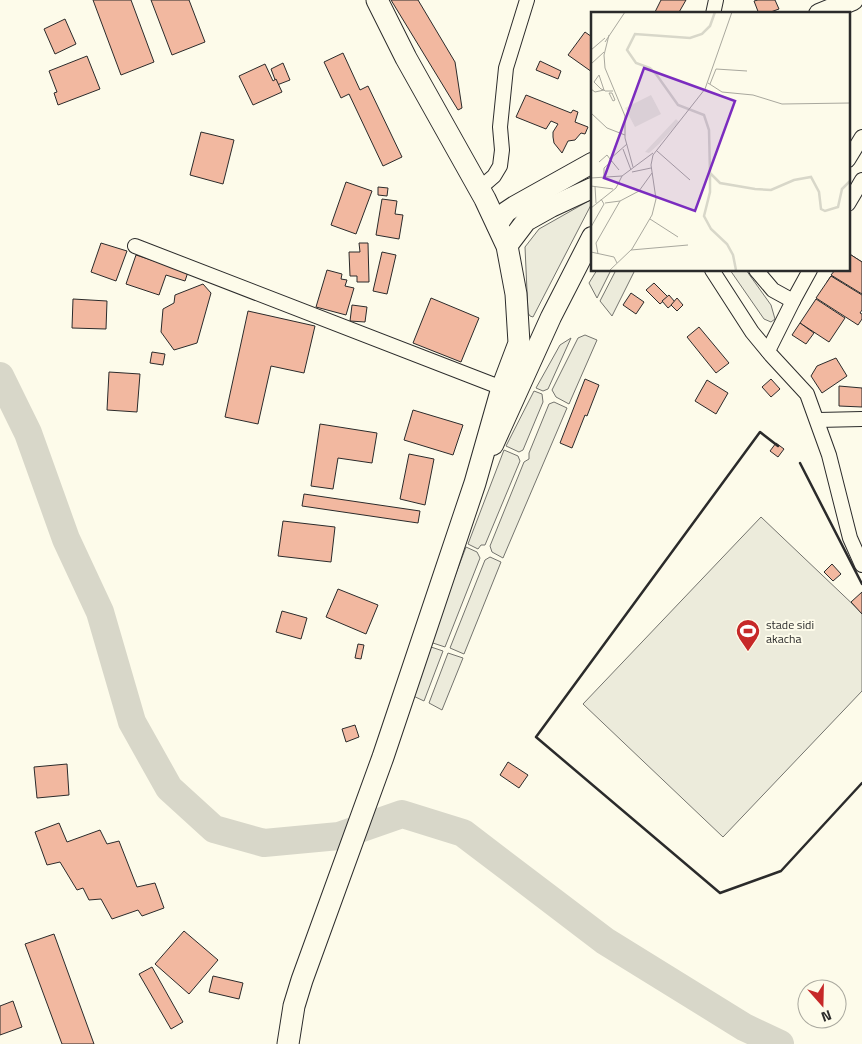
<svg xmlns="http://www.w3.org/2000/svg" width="862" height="1044" font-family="'Titillium Web',sans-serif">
<rect width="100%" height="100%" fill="#fdfbea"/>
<g fill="#ecebdb" stroke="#74746e">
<path d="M592,199v4l-59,114 -3,-1 -2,-3 -3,-66 14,-18z"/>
<path d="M597,270h14l-14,28 -8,-15z"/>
<path d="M616,270h19l-23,46 -12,-15z"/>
<path d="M730,270h16l25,35 4,14 -4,3 -7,-3z"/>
<path d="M585,335l12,5 -28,64 -13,-7 -4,-7 26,-52z"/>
<path d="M571,338l-23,51 -5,2 -7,-3 24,-43z"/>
<path d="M534,391l8,3 1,8 -20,48 -4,2 -13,-6z"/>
<path d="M554,402l13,6 -64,150 -11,-6 -2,-6 34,-84 5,-3v-6l20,-49z"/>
<path d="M504,450l14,6 2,5 -35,84h-4l-3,4 -10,-5z"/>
<path d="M761,517l101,96v78l-139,146 -140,-133z"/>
<path d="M466,547l11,5 3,6 -35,89 -15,-5z"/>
<path d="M490,557l11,5 -37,92 -14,-6 35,-88z"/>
<path d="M428,646l15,5 -19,50 -15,-7z"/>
<path d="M448,653l15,5 -21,52 -13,-7z"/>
</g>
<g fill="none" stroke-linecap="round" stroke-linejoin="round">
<path stroke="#d8d7c9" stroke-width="28" d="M0,376l28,57 38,106 34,73 32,110 37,66 45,41 50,14 75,-7 63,-22 61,19 142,108 139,86 36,17"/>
</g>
<g fill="#f2b8a0" stroke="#2b2b2b">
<path d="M93,0h38l23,62 -33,13z"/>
<path d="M151,0h38l16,42 -33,13z"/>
<path d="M391,0h27l37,62 7,46 -4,2z"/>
<path d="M661,0h25l-8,14h-24z"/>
<path d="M758,0h17l4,9 -14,5h-6l-5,-13z"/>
<path d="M65,19l11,25 -21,10 -11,-25z"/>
<path d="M585,32l7,5v35l-24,-17z"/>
<path d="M343,53l17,37 8,-4 34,71 -19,9 -34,-72 -8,4 -17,-36z"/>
<path d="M87,56l13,33 -42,16 -4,-12 3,-1 -8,-21z"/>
<path d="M540,61l21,10 -3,8 -22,-9z"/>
<path d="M283,63l7,17 -13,5 -6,-16z"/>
<path d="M265,64l8,17 3,-2 6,13 -29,13 -14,-29z"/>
<path d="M526,95l45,18 2,-3 5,2 -3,10 13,5 -3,7 -4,-1 -6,7 -7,1 -6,12 -8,-10 -1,-6v-5l5,-8 -7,-3 -5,8 -30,-12z"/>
<path d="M201,132l33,8 -11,44 -33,-9z"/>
<path d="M346,182l26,9 -16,43 -25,-9z"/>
<path d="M378,187l10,1 -1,8 -9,-1z"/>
<path d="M382,199l15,2 -2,13 8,1 -4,24 -23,-4z"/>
<path d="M101,243l26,8 -11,30 -25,-9z"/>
<path d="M359,243h9l1,39h-12v-6h-7l-1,-24h11z"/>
<path d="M382,252l14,3 -9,39 -14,-3z"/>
<path d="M848,253l14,9v13l-4,7 -19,-12h9z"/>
<path d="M848,253l14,9v32l-31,-19 4,-5h13z"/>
<path d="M136,255l52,17 -3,9 -19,-6 -7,20 -33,-11z"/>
<path d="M327,270l15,4 -1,5 6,1 -2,6 9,2 -8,27 -30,-8z"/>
<path d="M831,276l11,7 -4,6 -11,-7z"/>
<path d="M831,276l31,19v15l-2,3 2,1v5l-4,6 -42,-27z"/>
<path d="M654,283l14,14 -8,7 -14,-14z"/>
<path d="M203,284l8,9 -14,50 -23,7 -13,-18 2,-23 11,-6 1,-8z"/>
<path d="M631,293l13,9 -8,12 -13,-9z"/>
<path d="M669,295l6,7 -7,6 -6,-7z"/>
<path d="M431,298l48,20 -18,44 -48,-19z"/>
<path d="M677,298l6,7 -6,6 -6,-6z"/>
<path d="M73,299l34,2 -1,28 -34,-1z"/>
<path d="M816,299l29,19 -16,24 -29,-19z"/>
<path d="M352,305l15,2 -2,15 -15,-1z"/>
<path d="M248,311l67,15 -11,47 -33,-7 -13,58 -33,-7z"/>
<path d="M800,323l14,10 -8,11 -14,-9z"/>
<path d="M699,327l30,36 -13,10 -29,-36z"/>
<path d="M152,352l13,2 -2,11 -13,-2z"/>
<path d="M836,358l11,18 -25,17 -11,-17 6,-10z"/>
<path d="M109,372l31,2 -3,38 -30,-2z"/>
<path d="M585,379l14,6 -12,31 -2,-1 -13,33 -12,-5z"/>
<path d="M771,379l9,10 -9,8 -9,-10z"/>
<path d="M707,380l21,13 -12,21 -21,-13z"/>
<path d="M839,386l23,2v19l-23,-1z"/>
<path d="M413,410l50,15 -10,30 -49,-15z"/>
<path d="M320,424l57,9 -5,30 -34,-5 -5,31 -22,-3z"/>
<path d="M776,443l8,6 -6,8 -8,-6z"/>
<path d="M409,454l25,5 -9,46 -25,-6z"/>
<path d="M304,494l116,17 -2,12 -116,-17z"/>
<path d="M283,521l52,6 -4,35 -53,-6z"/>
<path d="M832,564l9,10 -8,7 -9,-9z"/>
<path d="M338,589l40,16 -12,29 -40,-17z"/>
<path d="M862,592v22l-11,-12z"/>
<path d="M282,611l25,7 -6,21 -25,-7z"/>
<path d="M358,644l6,1 -3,14 -6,-1z"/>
<path d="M355,725l4,12 -13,5 -4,-13z"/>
<path d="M508,762l20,13 -9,13 -19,-13z"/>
<path d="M67,764l2,31 -32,3 -3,-31z"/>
<path d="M59,823l8,19 33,-12 7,14 12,-3 18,46 18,-4 9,25 -22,8 -4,-6 -26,9 -11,-20 -12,1 -6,-12 -6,2 -17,-28 -13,3 -12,-33z"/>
<path d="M184,931l34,29 -29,34 -34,-30z"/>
<path d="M54,934l40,110h-32l-37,-100z"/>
<path d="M152,967l31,55 -12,7 -32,-55z"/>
<path d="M213,976l30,7 -4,16 -30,-7z"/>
<path d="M13,1001l9,26 -22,8v-29z"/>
</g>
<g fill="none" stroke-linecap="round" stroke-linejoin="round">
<g stroke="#2b2b2b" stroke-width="16">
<g id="minor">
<path d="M713,14l3,-14"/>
<path d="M848,160l14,-23"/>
<path d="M479,189l15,-13 6,-10 2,-16 -2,-23 6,-59 21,-68"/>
<path d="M848,204l14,-24"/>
<path d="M135,246l367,142"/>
<path d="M712,270l40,62 19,23 36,39 22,61 21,83 12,27"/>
<path d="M756,270l17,20 20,11"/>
<path d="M768,351l25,-50 17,-31"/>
<path d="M818,420l44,-1"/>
</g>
</g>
<g stroke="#2b2b2b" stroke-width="22">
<g id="secondary">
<path d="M819,14l34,-14"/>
<path d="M497,225l9,-13 9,-6 77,-43"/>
<path d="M507,246l19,-25 25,-14 41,-19"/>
<path d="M493,445l58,-128 41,-80"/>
</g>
</g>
<g stroke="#2b2b2b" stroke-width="23">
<path id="primary" d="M288,1044l6,-38 8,-26 81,-223 92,-274 27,-95 17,-45 -3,-49 -9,-48 -22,-47 -79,-141 -29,-58"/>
</g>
<use href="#minor" stroke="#fdfbea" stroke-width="14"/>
<use href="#secondary" stroke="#fdfbea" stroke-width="20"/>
<use href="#primary" stroke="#fdfbea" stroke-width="21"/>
<g stroke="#2b2b2b" stroke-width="2.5">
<path d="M778,446l-18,-14 -224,305 184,156 61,-22 81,-88"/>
<path d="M800,463l62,121"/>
</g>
</g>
<defs>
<g id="stadium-pin" transform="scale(1.25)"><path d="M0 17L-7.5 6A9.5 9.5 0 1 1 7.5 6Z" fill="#c62828" stroke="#fdfbea"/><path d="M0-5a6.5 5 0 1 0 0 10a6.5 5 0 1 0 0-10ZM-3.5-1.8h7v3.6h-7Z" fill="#fff"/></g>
</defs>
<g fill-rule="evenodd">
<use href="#stadium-pin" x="748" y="631"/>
</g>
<g text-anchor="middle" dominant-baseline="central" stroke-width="4" stroke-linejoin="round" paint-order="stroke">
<g font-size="12" fill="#2b2b2b" stroke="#fdfbea" text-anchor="start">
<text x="766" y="624">stade sidi<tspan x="766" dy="14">akacha</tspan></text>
</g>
</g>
<g transform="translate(591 12)">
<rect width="259" height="259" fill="#fdfbea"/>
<path d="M60,83l10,19 -26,13 -10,-19zM85,107l3,3 -20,22 -10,9 -4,-1z" fill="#ecebdb"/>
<path fill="none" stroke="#d8d7c9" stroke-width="2.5" d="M119,161l10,10 35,6 16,1 23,-10 17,-3 8,15 2,17 4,2 13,-4 4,-18 8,-8M119,161l-1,-43 -5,-15 -26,-10 -22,-31 -6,-6 -14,-5 -9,-13 8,-16 55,4 12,-4 8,-8 5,-14M119,162v18l-6,24 7,13 16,15 6,11 3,15"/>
<path fill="none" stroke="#a9a89e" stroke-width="1" d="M18,23l-5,20 1,13 20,48v22l8,29M14,30l20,-30M0,38l14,-12M0,52l13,-12M117,71l14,9 31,3 29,9 68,-1M119,72l6,-15 31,2M0,77l4,3 9,-2 -5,-15 -5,7 7,7 3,1 1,1h8M18,81h3l3,7 -2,1zM0,101l16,15 18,7M32,137l8,21M66,139l33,29M8,150l8,-7 3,4M28,158l-9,-11 17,-15M41,160l19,-4M0,166l31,-2 31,-23M13,166v-10l8,-7M0,174l22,3M4,174l1,17M29,189l19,-10 13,-18M0,196l25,-20 6,-12M59,207l28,18M0,215l13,-23 -3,-5M40,238l57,-5M0,240l23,5 3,6M7,242l-2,-11 24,-42 -15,2M19,258l22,-21 20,-34 4,-16 -5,-34 2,-10 52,-66 27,-77"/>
<path fill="#7b2cbf" fill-opacity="0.15" stroke="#7b2cbf" stroke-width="2.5" d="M53,56l91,33 -40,110 -91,-33z"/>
<rect width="259" height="259" fill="none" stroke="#2b2b2b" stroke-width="2.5"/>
</g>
<g transform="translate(822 1004) rotate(160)"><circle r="24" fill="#fdfbea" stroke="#a9a89e"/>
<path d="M0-4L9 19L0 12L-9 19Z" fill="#c62828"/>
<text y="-8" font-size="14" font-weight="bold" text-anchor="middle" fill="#2b2b2b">N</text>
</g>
</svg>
